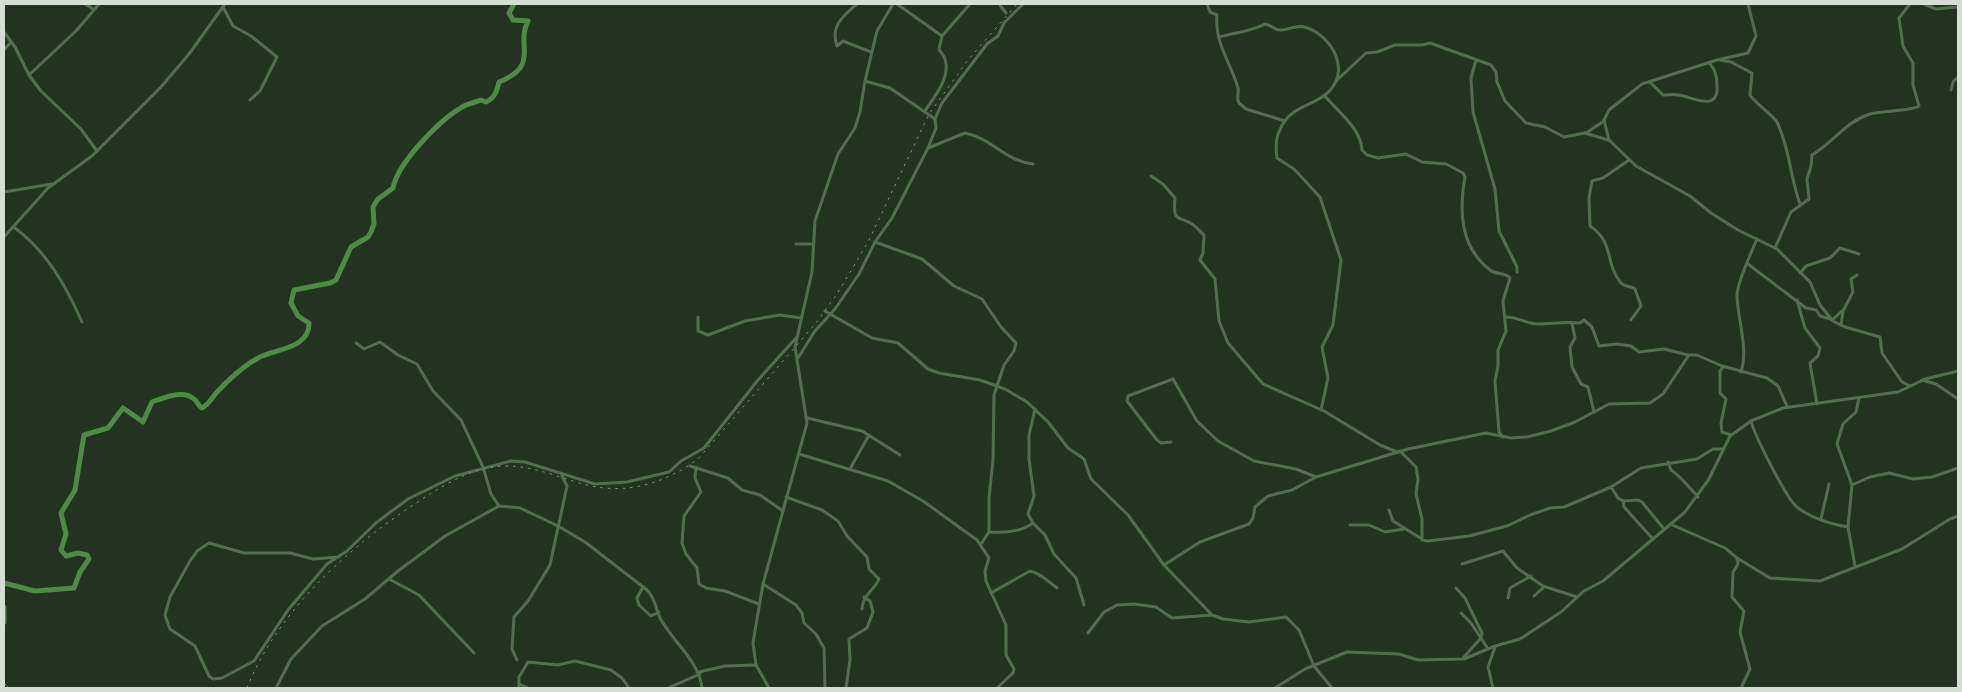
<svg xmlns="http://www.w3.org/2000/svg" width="1962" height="692" font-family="Commissioner,sans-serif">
<rect width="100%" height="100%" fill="#233221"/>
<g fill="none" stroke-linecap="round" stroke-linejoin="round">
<path stroke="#4c8d43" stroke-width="1" d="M4,683l5,5"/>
<g stroke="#4c8d43" stroke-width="5">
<path d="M4,583l31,8 39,-3 6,-16 9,-13 -2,-4 -9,-2 -12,3 -5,-6 5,-16 -5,-21 14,-23 9,-55 24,-7 15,-20 20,14 9,-20c12,-4 31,-13 42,-3 4,3 3,6 8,9 8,-5 10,-11 16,-17 10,-11 27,-26 40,-33 16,-9 52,-9 51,-35l-11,-7 -7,-13 3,-13 36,-7 6,-3 15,-33 17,-10 3,-5 3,-8 -1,-17 5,-8 15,-11c5,-26 49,-71 73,-83 5,-2 10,-3 15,-5l5,2c9,-4 11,-11 13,-20 42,-17 16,-36 29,-61l-15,-1 -4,-7 5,-9"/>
<path d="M4,607v15"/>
</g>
<g stroke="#536e4f" stroke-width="3">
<path d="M85,4l8,5"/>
<path d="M857,4c-14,12 -27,22 -20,42l6,-5 28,11"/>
<path d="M897,4l45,32"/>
<path d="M999,4l7,9"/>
<path d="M1207,4l3,8 7,3c-3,27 14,48 21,73 1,6 -2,10 1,15l7,6 39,12"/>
<path d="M1748,4l8,32 -8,17 -31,7 -75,24 -33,26 -5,10 5,20 27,26 54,30 21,17 27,17 39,19 33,33 10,23 13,16 12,6 35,10 2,16 20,29 8,4"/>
<path d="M1924,4l12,5 22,-2"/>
<path d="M223,7l10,19 18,10 26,21 -17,34 -10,9"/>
<path d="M4,32l11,15 14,28 12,16 40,38 16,22"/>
<path d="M1219,37c17,-5 31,-5 46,-13 6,1 9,5 14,6 9,1 17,-6 26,-3 28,9 48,46 20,68 -13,10 -32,13 -41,27 -8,13 -9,22 -7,36l17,11 26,28 21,63 -8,65 -11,22 6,31 -7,32"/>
<path d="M4,50l7,-8"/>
<path d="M1476,60l-5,18 2,34 22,77 4,42 18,36v5"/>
<path d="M1720,60l11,2 21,11 -2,22c6,9 24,21 27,27 13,27 13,55 23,82"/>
<path d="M29,75l47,-44 23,-27"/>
<path d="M865,81l25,7 45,31"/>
<path d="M1336,81l30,-28 11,-1 18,-7h27l8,-2 61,22 5,7 1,10 8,19 21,22 19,4 19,10 21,-4 23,7"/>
<path d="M1650,82l13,13c5,0 11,-1 16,0 14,2 40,18 38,-10 0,-8 -2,-16 -7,-21"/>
<path d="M1951,90l2,-8 5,-5"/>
<path d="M1324,95c14,17 37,33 38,55l5,5 11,3 28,-4 16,8 24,2 17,9 2,4c-6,34 -5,70 25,93 6,5 15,2 20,8l-7,23 3,30 -8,19v16l-3,15 4,51 4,5"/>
<path d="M925,111c9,-14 26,-33 20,-52 -1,-3 -4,-6 -6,-10l3,-13 28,-32"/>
<path d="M1586,133l18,-12"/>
<path d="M928,148l37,-15c26,5 42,29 68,31"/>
<path d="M1629,160l-26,18 -11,3 -3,17 1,28c25,17 14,36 31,57 4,4 10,3 14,6l6,17 -10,14"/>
<path d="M1151,176l12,8 12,14c-2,25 2,17 17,26 5,3 8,8 12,11l-1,18 -3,7 15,19 4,42 9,22 35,41 61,27 56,34 17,7"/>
<path d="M4,192l48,-8"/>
<path d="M15,228c32,24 51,58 67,94"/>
<path d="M4,237l44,-49 44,-32 69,-69 28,-33 36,-50"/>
<path d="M875,242l47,17 32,27 28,13 19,28 15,16 -2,8 -10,14 -10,30 -1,65 -4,38v34"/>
<path d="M796,244h17"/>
<path d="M1775,248l16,-36 18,-13 -2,-20 4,-13 1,-11c22,-13 33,-33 58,-41 9,-3 43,-3 49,-8l-6,-21v-22l-10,-17 -4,-28 11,-14"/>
<path d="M1748,264l58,44 10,2 4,6 10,3"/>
<path d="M1800,273l6,-7 24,-8 10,-10 19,6"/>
<path d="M1797,300l8,28 15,20 -2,8 -8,7 7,41"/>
<path d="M825,311l47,27 26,5 30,26 11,4 41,7 25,9 22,13 21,20 20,26 16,11 7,20 37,36 36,50 48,50 11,4 26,3 37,-5 13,13 15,36 18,22"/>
<path d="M698,317v14l10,4 37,-14 35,-6 21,3"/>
<path d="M1506,317c11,0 19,6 31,7 14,0 29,-3 43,-1l4,-3 8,7 7,19 18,-2 14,2 8,6 25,-3 24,6"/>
<path d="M1832,320l11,-10"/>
<path d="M1572,323l3,15 -5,9 2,20 9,17 7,3 6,25"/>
<path d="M1841,325l2,-14 10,-19 -2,-13 6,-4"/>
<path d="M356,343l8,6 16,-7 18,13 19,9 16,27 28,29 22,47 8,27 8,12"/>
<path d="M798,358l17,-27 20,-22 24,-35 16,-32 17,-24 36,-70 8,-20 -1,-9 7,-16 45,-59 11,-8 6,-13 19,-19"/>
<path d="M1723,367l-3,4v22l6,6 -5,24 1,9 9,3"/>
<path d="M1741,372c8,-24 -4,-53 -4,-78 1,-13 14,-41 20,-55"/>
<path d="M1922,380l14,4 22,15"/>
<path d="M1035,409l-6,26v24l5,37 -6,18 5,9 12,12 9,19 22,24 8,27"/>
<path d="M807,418l55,13 38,24"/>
<path d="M1751,421c3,13 36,79 46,86 14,11 34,17 51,20"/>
<path d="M1171,442l-10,1 -4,-3 -30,-39 1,-5 45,-17 24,42 21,20 36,20 42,8 20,8"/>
<path d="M1401,452l15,15 2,12 -2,15 6,25v21l6,1 41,-5 38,-10 23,-11 20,-7 14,-1 47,-20 30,-19 56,-9 16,-10h9"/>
<path d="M799,454l89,27 35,20 54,39 12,18 -4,13 1,10 20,44v30l8,14 -1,4 -16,15"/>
<path d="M1668,462l3,8c8,5 20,19 27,27"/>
<path d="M690,466l38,12 14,12 18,5 23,16"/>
<path d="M696,467l-1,11 6,14 -17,24 -2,27 4,11 11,14 2,16 7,4 19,3 34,13"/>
<path d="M850,469l19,-34"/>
<path d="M1852,485l18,-8 19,-4 24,6 19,-2 26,-9"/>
<path d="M1611,487l7,11 5,3 1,6 29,32"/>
<path d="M786,497l36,13 16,11 9,15 20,21 2,12 10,10c-5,12 -16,15 -17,30"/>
<path d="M1623,501l15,-1 4,2 22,27"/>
<path d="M1389,510l4,11 29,18"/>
<path d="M1821,519l8,-35"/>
<path d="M1670,524l55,24 12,10 33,20 50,3 82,-32 48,-30 8,-3"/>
<path d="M1350,525h19l16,7 19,-3"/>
<path d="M981,544l8,-12c13,1 32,0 44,-9"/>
<path d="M339,557l-26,2 -23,-6h-46l-35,-10 -12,8 -7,10 -20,36 -5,18 5,14 25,17 14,30 4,3 9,-1 32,-17 34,-51 39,-46 20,-13 30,-29 31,-23 47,-23 56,-15 14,1 70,22 32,-2 42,-10 12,-11 23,-13 54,-68 39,-43"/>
<path d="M1737,558l1,6 -5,8 -1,25 12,14 -4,21 10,37 -9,19"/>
<path d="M1462,564l41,-13 14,17 26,18 34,11"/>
<path d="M1164,565l36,-23 49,-18 4,-6 2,-11 13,-11 24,-6 24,-13 92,-28 78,-16 25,5 16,-1 24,-6 24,-9 34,-18 41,-1 13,-9 26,-39h8l25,11 45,12 11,8 9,20"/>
<path d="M1855,566l-7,-39 4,-42 -15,-41 6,-20 13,-12 3,-14"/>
<path d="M389,579l30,16 55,58"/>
<path d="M763,584l33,21 6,8 2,10 12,11 8,14 1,40"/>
<path d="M643,587l-6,11 2,7 12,11 8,-4"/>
<path d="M1456,588l9,10 17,35 -1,5 -18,20"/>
<path d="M991,593l39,-22c10,2 19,11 27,17"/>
<path d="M1534,596l10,-9"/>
<path d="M1508,598l2,-10 21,-12"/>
<path d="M1461,613l10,10 17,26"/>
<path d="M1088,633l16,-21 13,-7 17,-1 22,3 16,11 40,-3"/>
<path d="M517,660l-5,-11 2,-32 14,-16 22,-36 17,-79 -5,-10"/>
<path d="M699,672l26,-6 31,-1"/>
<path d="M519,684l9,4"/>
<path d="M276,688l15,-29 31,-33 43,-27 33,-28 47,-35 54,-30 21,2 38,18 27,16 62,48c9,9 8,18 13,28 13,24 39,43 42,70"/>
<path d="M519,688v-11l9,-15 30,3 17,-4 36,9 11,8 7,10"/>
<path d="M668,688l32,-14"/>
<path d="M769,688l-13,-23 -3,-22 10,-59 44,-161 -12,-76 17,-75 3,-51 23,-67 17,-26 5,-16 5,-31 12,-50 16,-27"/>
<path d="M846,688l4,-28 -1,-21 18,-11 6,-16 -3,-11 -6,-4"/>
<path d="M1275,688l30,-19 42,-17 52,2 19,6 46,-1 31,-13 25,-7 41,-27 23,-21 19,-10 82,-69 24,-33 21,-43 21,-15 32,-13 115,-16 27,-13 33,-8"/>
<path d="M1493,688l-5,-21 7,-20"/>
</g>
<path stroke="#859183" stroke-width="1" stroke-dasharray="2.5 5" stroke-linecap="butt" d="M247,688c30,-76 100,-139 166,-183 28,-18 55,-37 90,-39 30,-1 56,12 84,19 41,10 78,-2 111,-26l118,-136 21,-29 31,-52 61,-128 39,-54 49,-56"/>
</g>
<rect width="1962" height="692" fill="none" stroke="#d5ded3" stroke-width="10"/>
</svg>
